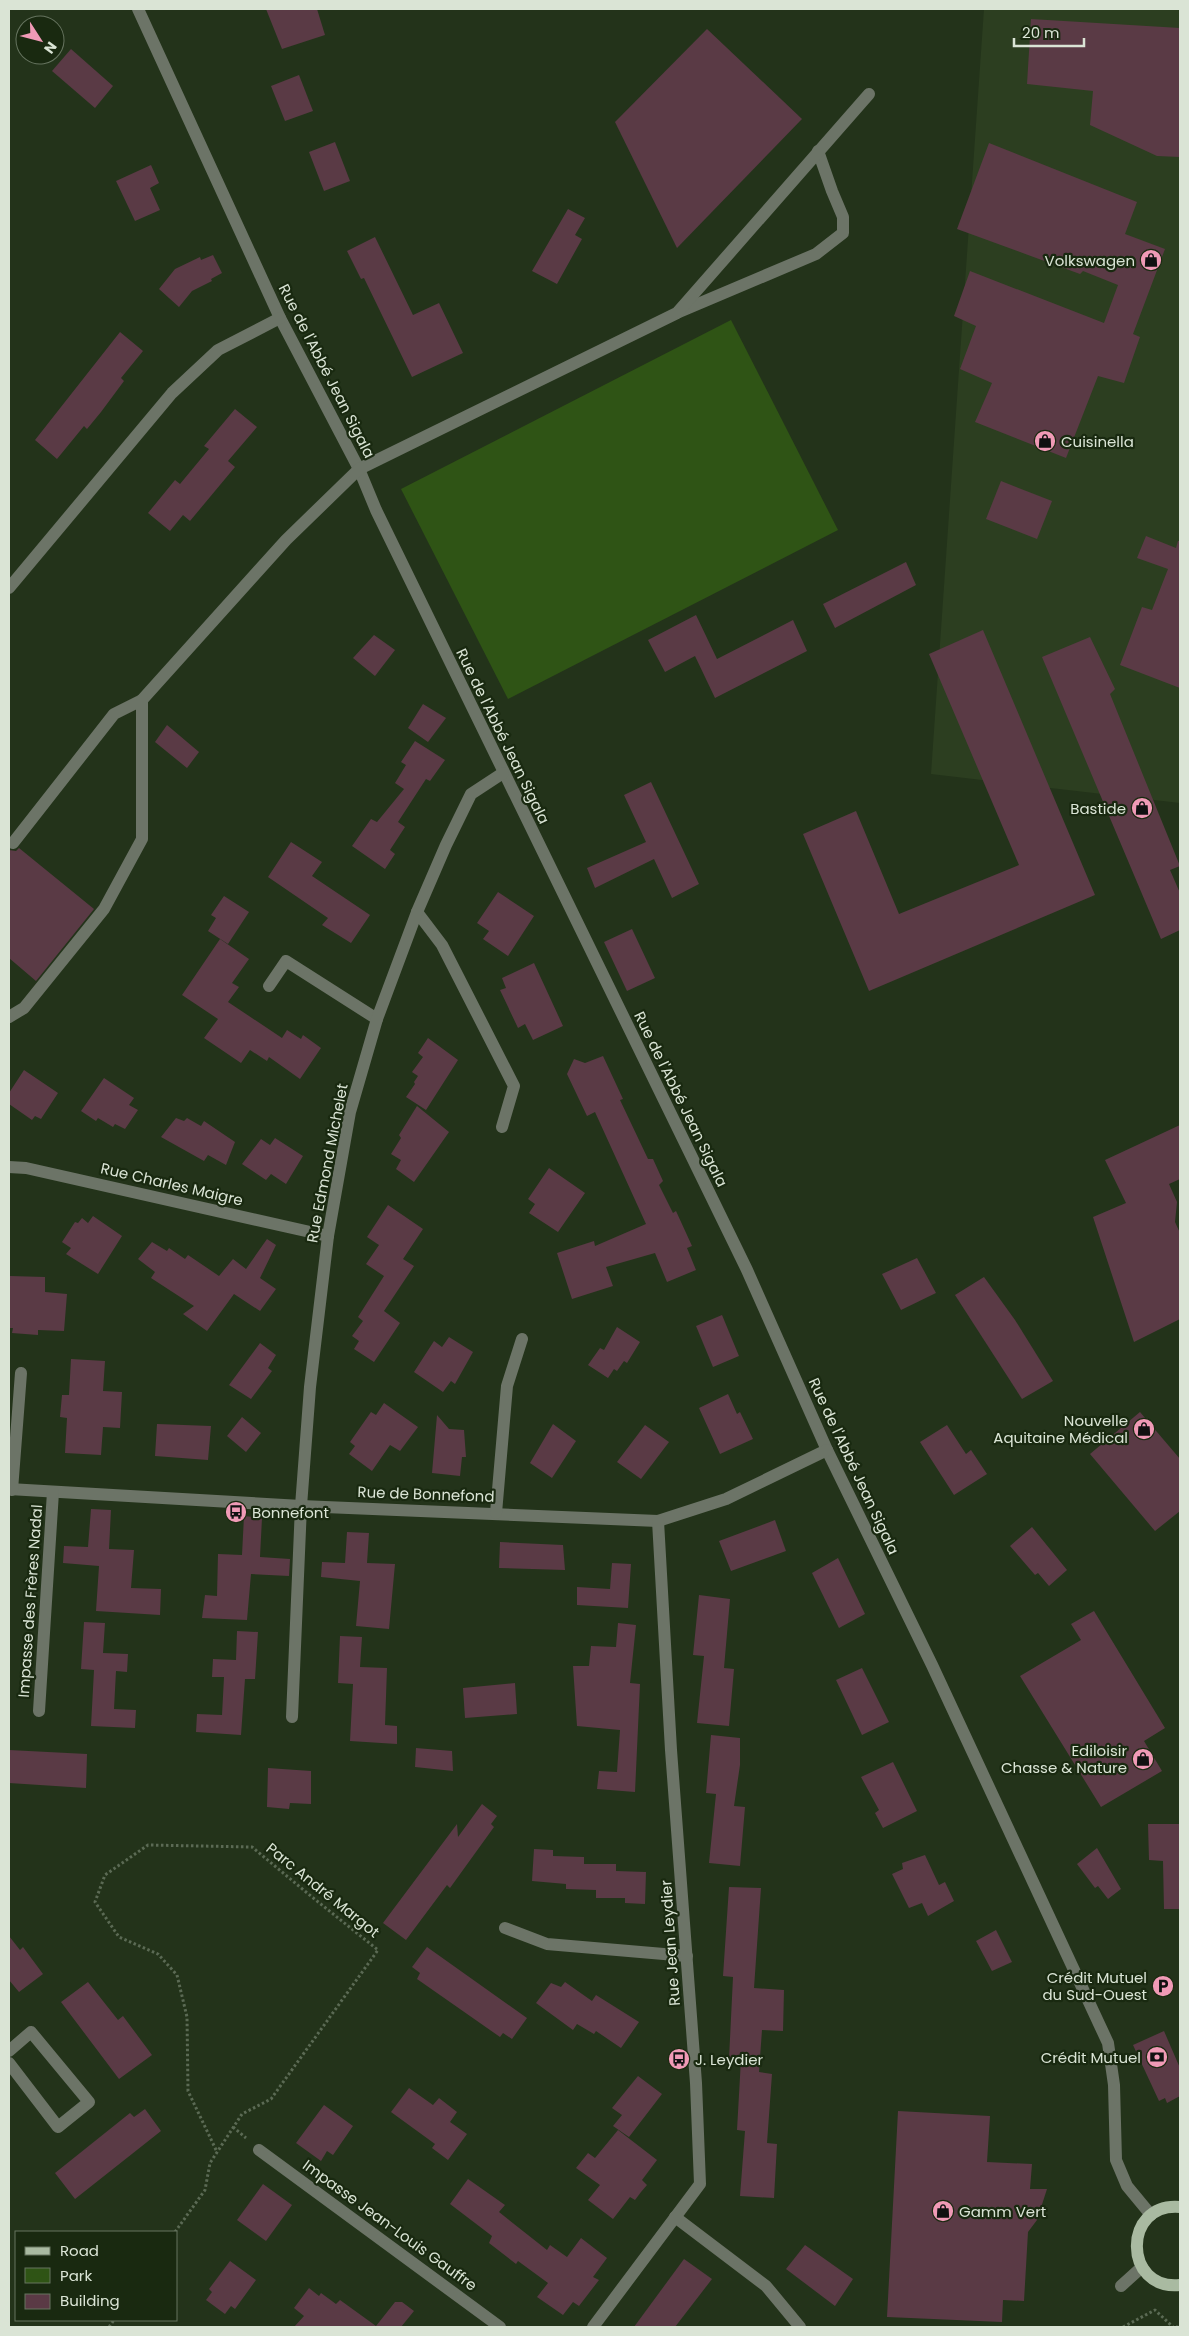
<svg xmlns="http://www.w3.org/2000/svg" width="1189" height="2336" font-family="Poppins,sans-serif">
<rect width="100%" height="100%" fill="#23331a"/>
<path fill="#2c3e20" d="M984,9h196v794l-249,-29z"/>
<path fill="#2f5415" d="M731,320l107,210 -330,169 -107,-210z"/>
<g fill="#5a3a45">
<path d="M266,9h51l8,26 -43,14z"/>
<path d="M1031,19l149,9v129l-23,-1 -67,-31 3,-34 -66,-7z"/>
<path d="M707,29l95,90 -125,129 -62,-126z"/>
<path d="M71,49l42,37 -18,22 -43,-37z"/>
<path d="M299,75l14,36 -28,10 -14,-35z"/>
<path d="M335,142l15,39 -26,10 -15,-39z"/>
<path d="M989,143l148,59 -12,32 40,15 -32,85 7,3 -16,46 -26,-7 -32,82 -91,-36 17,-39 -32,-14 16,-43 -22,-10 16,-45 134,52 14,-38 -35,-14 -3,3 -123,-45z"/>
<path d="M151,165l8,18 -9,5 10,22 -25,11 -19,-40z"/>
<path d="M568,209l17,9 -10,17 7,4 -25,45 -25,-13z"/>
<path d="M375,237l38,78 26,-12 24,50 -51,24 -48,-99 -3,1 -14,-28z"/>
<path d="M213,255l9,18 -11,6 1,2 -20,10 -13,16 -20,-18 16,-20 25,-12 1,3z"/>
<path d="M120,332l23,19 -22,27 3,3 -23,31 -14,17 -3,-3 -27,33 -22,-19z"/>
<path d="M235,409l22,18 -29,34 7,6 -45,54 -7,-6 -13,16 -22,-18 27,-33 5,4 29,-35 -5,-3z"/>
<path d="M1001,481l51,20 -15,38 -51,-20z"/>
<path d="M1146,536l30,12 2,-7h2v147l-60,-23 22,-58 10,3 16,-41 -31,-11z"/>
<path d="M906,562l10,23 -81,43 -12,-24z"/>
<path d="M696,615l21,44 76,-39 14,31 -92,47 -20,-42 -30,16 -17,-32z"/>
<path d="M983,630l112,265 -226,96 -66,-157 53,-23 43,103 120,-49 -90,-211z"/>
<path d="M374,635l21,15 -20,26 -22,-18z"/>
<path d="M1090,637l25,52 -5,5 70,172 -10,4 10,23v37l-19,9 -119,-282z"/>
<path d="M423,704l23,14 -18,24 -20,-14z"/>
<path d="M167,725l32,27 -12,16 -32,-26z"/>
<path d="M415,741l30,19 -15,21 -4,-2 -28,43 7,5 -15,23 5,4 -10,15 -33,-23 19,-27 6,3 27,-33 -9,-6 11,-18 -5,-3z"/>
<path d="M651,782l48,102 -27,14 -18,-39 -59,29 -8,-20 59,-26 -22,-47z"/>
<path d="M291,842l31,20 -10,14 58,39 -19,28 -29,-18 6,-7 -60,-41z"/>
<path d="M19,848l75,61 -58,72 -27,-23v-108l7,1z"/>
<path d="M498,892l36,24 -26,40 -25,-17 6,-8 -12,-8z"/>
<path d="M224,896l25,16 -21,32 -20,-13 8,-13 -5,-3z"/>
<path d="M632,929l23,49 -28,13 -23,-49z"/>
<path d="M220,939l29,20 -17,24 7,4 -11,15 54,36 5,-8 14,9 2,-4 18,13 -21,31 -31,-22 -2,4 -17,-11 -9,13 -37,-25 14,-19 -36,-24z"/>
<path d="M534,963l29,63 -30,14 -8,-16 -7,4 -18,-38 6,-2 -4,-10z"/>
<path d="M428,1038l30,22 -32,50 -20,-13 9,-13 -1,-2 4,-6 -6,-4 11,-15 -5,-4z"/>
<path d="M603,1056l20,43 -3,1 28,59h5l10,22 -4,4 14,28 3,-2 16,35 -5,2 9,22 -29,12 -12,-29 -49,14 7,19 -41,13 -15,-46 37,-12 1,5 51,-22 -51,-112 -8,4 -20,-42 7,-15 11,4z"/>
<path d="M24,1070l34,23 -17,26 -6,-3 -3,4 -23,-16v-11z"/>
<path d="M104,1078l30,20 -5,7 9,5 -13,19 -10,-5 -2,3 -15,-9 -2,3 -15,-10z"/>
<path d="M417,1106l32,26 -35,50 -18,-13 5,-9 -10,-6 10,-16 -2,-3z"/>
<path d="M176,1118l8,3 3,-3 14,8 3,-5 31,21 -9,23 -18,-10 -4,6 -43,-24z"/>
<path d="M1180,1125v54l-11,5 8,18 -2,20 5,11v86l-46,23 -41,-125 33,-14 -21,-43z"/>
<path d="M275,1138l28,18 -17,28 -15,-10 -5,6 -24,-16 19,-25 9,6z"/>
<path d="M549,1168l36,25 -27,39 -29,-19 6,-9 -7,-5z"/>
<path d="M388,1205l35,24 -20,30 11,7 -30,45 16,12 -26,39 -20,-13 5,-8 -7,-5 11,-15 -5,-4 26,-41 -18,-12 13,-19 -12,-8z"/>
<path d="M93,1216l29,20 -24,38 -32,-20 5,-6 -9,-6 13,-20 3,1 4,-5 6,5z"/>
<path d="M267,1239l9,6 -16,33 16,11 -16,22 -26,-17 -27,37 -24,-17 11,-8 -43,-28 4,-6 -17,-13 14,-17 15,9 2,-3 16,11 3,-4 31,21 14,-17 13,10z"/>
<path d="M917,1258l19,35 -35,17 -19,-36z"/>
<path d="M10,1276l35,1v15l22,2 -3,37 -26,-1v5l-26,-2 1,-5h-4z"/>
<path d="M984,1277l31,43 38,61 -31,18 -67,-104z"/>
<path d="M722,1315l17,41 -26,11 -17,-41z"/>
<path d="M617,1327l23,15 -13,21 -3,-2 -7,10 -3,-2 -6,9 -20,-13 12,-17 4,2z"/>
<path d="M449,1337l24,15 -18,32 -4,-3 -8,11 -29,-20 20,-31 8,6z"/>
<path d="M260,1343l16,12 -8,13 4,3 -21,28 -22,-14z"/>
<path d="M71,1359l34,2 -2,30 19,1 -2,36 -17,-1 -2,28 -36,-2 2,-35 -7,-1 2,-22h7z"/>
<path d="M728,1394l9,20 3,-2 13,27 -33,15 -21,-46z"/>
<path d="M384,1403l34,24 -18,24 -10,-6 -18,26 -23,-17 6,-8 -5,-4 21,-30 5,3z"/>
<path d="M1140,1412l40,47v52l-25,20 -65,-77z"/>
<path d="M437,1415l12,14 15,1 2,27h-4l-2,19 -28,-3z"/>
<path d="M242,1417l19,16 -15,19 -19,-16z"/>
<path d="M157,1424l54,2 -3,34 -53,-4z"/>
<path d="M553,1424l23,17 -24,37 -22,-15z"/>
<path d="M645,1425l24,17 -28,37 -24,-17z"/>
<path d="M947,1425l19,29 5,-4 16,24 -33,21 -34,-53z"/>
<path d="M91,1509l20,1 -2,39 25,1 -3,38 30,1 -1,26 -64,-4 3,-45 -36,-3 1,-17 24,1z"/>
<path d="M244,1516l18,2 -2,39 30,2 -1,17 -38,-2 -4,46 -45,-2 3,-23 12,1 1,-42 24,1z"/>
<path d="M775,1520l11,31 -55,20 -12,-30z"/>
<path d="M1032,1527l35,43 -18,16 -11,-13 -3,2 -25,-29z"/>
<path d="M347,1532l22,1 -2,30 28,1 -6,65 -33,-3 4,-45 -39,-4 1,-15 23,1z"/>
<path d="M500,1542l63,3 2,25 -66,-2z"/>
<path d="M838,1558l27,56 -26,14 -27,-55z"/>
<path d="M612,1563l19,1 -3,44 -51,-3v-18l33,2z"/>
<path d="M699,1595l31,4 -6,69 10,1 -5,57 -32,-3 7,-67 -11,-1z"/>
<path d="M1094,1611l71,117 -21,13 18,30 -61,36 -81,-131 61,-36 -10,-16z"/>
<path d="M84,1622l21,1 -2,30 25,1 -1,18 -11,-1 -2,38 22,1 -1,18 -44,-2 3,-56 -13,-1z"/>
<path d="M618,1623l18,2 -6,58 10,1 -5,108 -38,-3 2,-18 18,1 3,-42 -43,-4 -4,-60h16l2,-20 25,1z"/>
<path d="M237,1631l21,1 -3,47h-10l-4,56 -45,-3 1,-18 25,1 2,-38h-12l1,-18 23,1z"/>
<path d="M340,1636l22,1 -2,30 27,1 -2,57 12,1v18l-47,-3 3,-57 -15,-1z"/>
<path d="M862,1668l27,54 -27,13 -26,-55z"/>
<path d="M515,1683l2,31 -52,4 -2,-30z"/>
<path d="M711,1735l29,3v27l-6,41 11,1 -5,59 -31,-3 7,-69 -10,-1z"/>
<path d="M416,1748l36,3 1,20 -38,-4z"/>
<path d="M9,1750l78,4 -1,34 -77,-5z"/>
<path d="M893,1762l24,49 -34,17 -8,-15 4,-3 -18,-33z"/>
<path d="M268,1768l43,3v33l-21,-1 -1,6 -22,-2z"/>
<path d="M482,1804l15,12 -6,8 3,3 -44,61 -3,-3 -41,55 -23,-17 74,-99 1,13z"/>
<path d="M1148,1824h32v85h-16l-1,-48 -14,-1z"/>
<path d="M1097,1848l24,41 -13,10 -10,-13 -3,2 -18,-24z"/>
<path d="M534,1849l19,1v6l31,1v7h32v7l30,1 -1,32 -20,-1v-5h-29v-8l-30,-1v-5l-34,-3z"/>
<path d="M925,1855l14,30 6,-3 9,19 -26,15 -6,-13 -13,5 -17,-34 11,-5 -1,-6z"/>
<path d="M729,1887l32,1 -7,100 30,2 -1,41 -21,-1 -3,42 13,2 -5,69 10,1 -3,54 -34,-2 5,-65 -8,-1 4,-71h-12l4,-82 -10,-1z"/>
<path d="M996,1930l16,32 -20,9 -16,-30z"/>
<path d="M9,1936l11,14 3,-3 20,27 -24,18 -10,-12z"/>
<path d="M427,1947l100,71 -15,21 -9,-6 -3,4 -83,-58 3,-6 -8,-6z"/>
<path d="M88,1982l30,38 5,-4 29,39 -33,24 -58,-77z"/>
<path d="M565,1982l27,19 4,-6 43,27 -18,26 -25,-17 -2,3 -17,-10 -4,6 -37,-27 15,-20 10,4z"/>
<path d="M1164,2031l16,37v28l-13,7 -2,-5 -6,3 -26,-56z"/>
<path d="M638,2076l24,18 -33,43 -16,-11 9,-11 -10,-7z"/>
<path d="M409,2088l24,17 6,-7 18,14 -7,10 17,12 -19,26 -16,-12 3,-4 -44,-32z"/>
<path d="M324,2105l29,21 -20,29 -6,-4 -6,10 -25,-18z"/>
<path d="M145,2109l16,22 -86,68 -20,-26 75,-60 4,4z"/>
<path d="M898,2111l92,5 -3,46 45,2 -2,25h17l-10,31 -9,12 -4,69 -21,-1 -1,22 -115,-5z"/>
<path d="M618,2130l39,30 -15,20 5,5 -6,7 -6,8 -5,-3 -17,22 -25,-19 12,-15 -24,-17 12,-15 7,5z"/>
<path d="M468,2179l37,26 -6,7 48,38 3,-5 17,12 14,-19 26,20 -14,19 6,3 -20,26 -6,-4 -10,13 -26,-18 11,-14 -30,-22 -2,3 -27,-21 3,-7 -42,-32z"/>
<path d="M263,2184l29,21 -26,36 -29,-21z"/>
<path d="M805,2245l48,34 -18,27 -49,-37z"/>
<path d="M684,2259l28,20 -37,48h-41z"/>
<path d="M230,2261l26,19 -21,29 -4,-3 -6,8 -19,-14 6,-8 -3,-3z"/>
<path d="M309,2288l10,8 2,-3 15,11 4,-4 36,26 19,-24h7l12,9 -13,16h-107l10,-11 -10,-8z"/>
</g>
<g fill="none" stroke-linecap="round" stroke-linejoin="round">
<g stroke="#5b6a54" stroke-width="3" stroke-dasharray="2.5 2.5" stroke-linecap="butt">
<path d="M233,2127l13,11"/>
<path d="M175,2232l30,-42 5,-27 32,-49 29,-15 107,-149 -66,-53 -60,-50 -104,-2 -43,30 -10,27 24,35 39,17 19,21 10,42 1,74 29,61"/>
<path d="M109,2327l5,-7"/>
<path d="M1123,2327l32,-17 18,17"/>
<path d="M1176,2327h4"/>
</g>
<g stroke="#6c7467" stroke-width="12">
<path d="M138,9l142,309 79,151 17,41 371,760 80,180 105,215 176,378 6,42 2,75 11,26 24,29"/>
<path d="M679,312l137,-58 27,-21v-16l-11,-26 -14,-40"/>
<path d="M9,588l163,-195 46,-43 62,-32"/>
<path d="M13,843l101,-129 28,-14"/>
<path d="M417,912l25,33 72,141 -12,41"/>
<path d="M269,986l17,-25 91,58"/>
<path d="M9,1017l15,-9 80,-99 38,-70v-139l144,-160 73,-71 318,-156 192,-219"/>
<path d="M9,1167l17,1 302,68"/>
<path d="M9,1489l292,17 357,15 68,-22 101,-49"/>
<path d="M12,1490l9,-117"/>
<path d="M496,1513l11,-127 15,-47"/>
<path d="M39,1711l14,-219"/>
<path d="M292,1717l9,-211 9,-119 18,-151 22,-124 27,-93 40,-107 29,-67 25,-51 32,-21"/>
<path d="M505,1928l42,16 140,12"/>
<path d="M9,2051l22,-19 58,70 -31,25 -49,-64"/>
<path d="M259,2150l241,177"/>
<path d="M675,2217l91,69 34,41"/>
<path d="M1121,2286l21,-19"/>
<path d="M593,2327l107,-143 -4,-101 -25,-333 -13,-229"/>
</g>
<path stroke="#a9baa1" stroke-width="12" d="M1180,2207c-58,-5 -57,84 0,78"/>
</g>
<defs>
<g id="shop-disc" transform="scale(1.125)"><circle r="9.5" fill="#f09ab6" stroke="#192910"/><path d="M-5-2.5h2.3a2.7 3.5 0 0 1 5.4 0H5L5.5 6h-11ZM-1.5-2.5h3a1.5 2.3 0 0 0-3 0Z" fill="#111"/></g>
<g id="bus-disc" transform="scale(1.125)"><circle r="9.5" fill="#f09ab6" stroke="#192910"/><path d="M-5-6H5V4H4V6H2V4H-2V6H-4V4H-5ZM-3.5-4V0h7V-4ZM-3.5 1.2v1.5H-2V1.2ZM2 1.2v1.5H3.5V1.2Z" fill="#111"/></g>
<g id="parking-disc" transform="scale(1.125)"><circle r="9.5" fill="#f09ab6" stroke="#192910"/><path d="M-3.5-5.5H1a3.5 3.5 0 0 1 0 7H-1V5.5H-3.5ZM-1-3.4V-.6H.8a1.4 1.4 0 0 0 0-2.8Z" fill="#111"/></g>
<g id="bank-disc" transform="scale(1.125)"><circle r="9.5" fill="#f09ab6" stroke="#192910"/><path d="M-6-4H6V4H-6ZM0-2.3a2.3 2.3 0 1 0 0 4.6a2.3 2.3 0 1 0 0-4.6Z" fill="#111"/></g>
</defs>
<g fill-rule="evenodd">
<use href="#shop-disc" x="1151" y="260"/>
<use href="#shop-disc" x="1045" y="441"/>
<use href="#shop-disc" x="1142" y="808"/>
<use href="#shop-disc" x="1144" y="1429"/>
<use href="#bus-disc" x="236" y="1512"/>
<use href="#shop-disc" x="1143" y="1759"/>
<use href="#parking-disc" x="1163" y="1986"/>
<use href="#bank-disc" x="1157" y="2057"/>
<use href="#bus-disc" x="679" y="2059"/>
<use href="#shop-disc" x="943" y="2211"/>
</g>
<g text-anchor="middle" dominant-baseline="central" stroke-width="4.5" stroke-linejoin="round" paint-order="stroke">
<g font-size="15" fill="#dae4d5" stroke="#192910" text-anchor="end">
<text x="1135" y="260">Volkswagen</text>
<text x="1061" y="441" text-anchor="start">Cuisinella</text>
<text x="1126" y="808">Bastide</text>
<text x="1128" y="1420">Nouvelle<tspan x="1128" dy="17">Aquitaine Médical</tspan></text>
<text x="252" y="1512" text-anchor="start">Bonnefont</text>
<text x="1127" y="1750">Ediloisir<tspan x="1127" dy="17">Chasse &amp; Nature</tspan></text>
<text x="1147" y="1977">Crédit Mutuel<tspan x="1147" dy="17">du Sud-Ouest</tspan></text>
<text x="1141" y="2057">Crédit Mutuel</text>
<text x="695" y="2059" text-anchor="start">J. Leydier</text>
<text x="959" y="2211" text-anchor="start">Gamm Vert</text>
</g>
<g font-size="15" fill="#dae4d5" stroke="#192910">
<text transform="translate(327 371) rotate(63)">Rue de l'Abbé Jean Sigala</text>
<text transform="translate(503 736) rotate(64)">Rue de l'Abbé Jean Sigala</text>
<text transform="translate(681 1099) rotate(64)">Rue de l'Abbé Jean Sigala</text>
<text transform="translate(327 1163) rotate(-79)">Rue Edmond Michelet</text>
<text transform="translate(172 1184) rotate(13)">Rue Charles Maigre</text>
<text transform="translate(854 1466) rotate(65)">Rue de l'Abbé Jean Sigala</text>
<text transform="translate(426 1494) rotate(2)">Rue de Bonnefond</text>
<text transform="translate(30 1601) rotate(-86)">Impasse des Frères Nadal</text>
<text transform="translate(323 1890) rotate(39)">Parc André Margot</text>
<text transform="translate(670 1943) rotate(-94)">Rue Jean Leydier</text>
<text transform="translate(390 2225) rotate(36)">Impasse Jean-Louis Gauffre</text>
</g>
</g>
<rect width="1189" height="2336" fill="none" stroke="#dae4d5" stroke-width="20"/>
<rect x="15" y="2231" width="162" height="90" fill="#192910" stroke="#66745f"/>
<rect x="25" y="2247" width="25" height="8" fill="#a9baa1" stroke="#66745f"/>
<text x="60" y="2256" font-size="15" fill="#dae4d5">Road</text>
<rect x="25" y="2268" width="25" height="15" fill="#2f5415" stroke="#66745f"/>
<text x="60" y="2281" font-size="15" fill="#dae4d5">Park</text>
<rect x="25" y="2294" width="25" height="15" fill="#5a3a45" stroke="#66745f"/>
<text x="60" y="2306" font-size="15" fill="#dae4d5">Building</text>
<g transform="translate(40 40) rotate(126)"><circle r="24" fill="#192910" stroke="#66745f"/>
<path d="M0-4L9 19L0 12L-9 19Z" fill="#f09ab6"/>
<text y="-8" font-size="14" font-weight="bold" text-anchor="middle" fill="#dae4d5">N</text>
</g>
<path d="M1014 38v8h70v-8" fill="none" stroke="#dae4d5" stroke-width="2.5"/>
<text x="1022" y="38" font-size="15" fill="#dae4d5" stroke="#192910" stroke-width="4" paint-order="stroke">20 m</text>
</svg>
